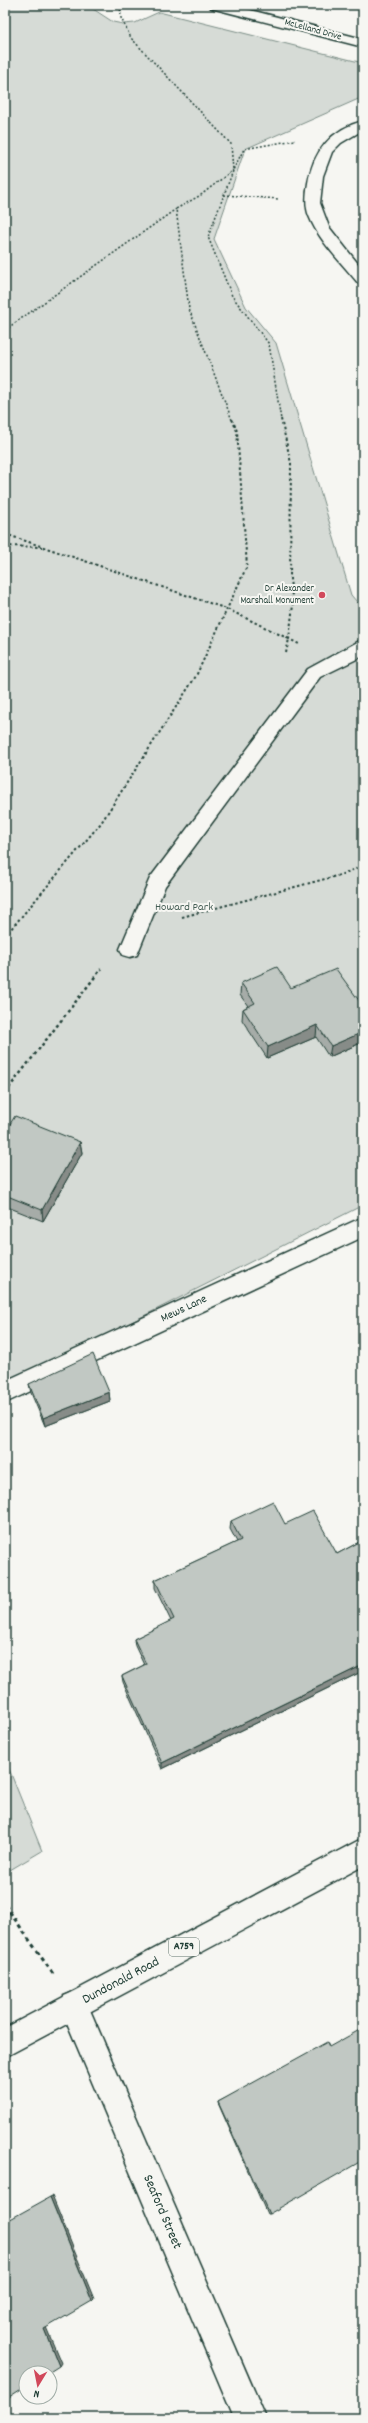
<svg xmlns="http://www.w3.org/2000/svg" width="368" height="2423" font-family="Dekko,sans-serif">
<rect width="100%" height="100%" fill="#f6f6f2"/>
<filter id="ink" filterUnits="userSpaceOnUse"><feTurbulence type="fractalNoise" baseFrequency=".025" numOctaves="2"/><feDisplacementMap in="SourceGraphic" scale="8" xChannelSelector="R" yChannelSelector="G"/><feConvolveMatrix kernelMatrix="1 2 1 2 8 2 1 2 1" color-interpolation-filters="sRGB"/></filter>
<g filter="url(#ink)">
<g fill="#d6dbd6" stroke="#7a8c85">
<path d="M5,5h82l26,17 10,2 12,-1 24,-11 204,51v34l-118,52 -31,90 32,68 30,36 75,252 12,14v596l-358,181z"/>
<path d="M5,1759l37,92 -37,22z"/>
</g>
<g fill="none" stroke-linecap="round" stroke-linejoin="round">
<g stroke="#1f3d34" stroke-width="3">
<path id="service" d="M363,639v17l-43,21 -155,209 -28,69 -7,2 -7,-2 -3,-6 30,-71 158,-209z"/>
</g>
<g stroke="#1f3d34" stroke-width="3">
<g id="minor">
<path d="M363,121v9l-22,13 -9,9 -9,24 -3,27 9,24 34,43v14l-5,-1c-17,-21 -39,-42 -49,-67 -4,-10 -3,-22 -1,-33 5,-31 23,-54 55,-62z"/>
<path d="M363,1217v20l-358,166v-22z"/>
<path d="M74,1992l10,4 182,422h-32l-174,-412 4,-10z"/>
</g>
</g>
<g stroke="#1f3d34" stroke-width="3">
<path id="tertiary" d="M210,5h21l132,34v8l-152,-39z"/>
</g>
<g stroke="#1f3d34" stroke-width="3">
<path id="primary" d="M363,1838v28l-358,191v-29z"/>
</g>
<g stroke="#1f3d34" stroke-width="1.5" stroke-dasharray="2 2" stroke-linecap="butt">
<path d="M120,5l1,13 10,20 100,106 2,26 11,-21 51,-9"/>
<path d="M233,171l-25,66 24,59 37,48 12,76"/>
<path d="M224,195l55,4"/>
<path d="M5,330l171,-121"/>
<path d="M232,420l-43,-111 -13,-100 25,-14 32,-25"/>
</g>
<g stroke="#1f3d34" stroke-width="2" stroke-dasharray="2.5 2.5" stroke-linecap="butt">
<path d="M281,419l10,44 -1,116 3,26 -4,34 10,5"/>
<path d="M5,534l222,75 62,30 -3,14"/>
<path d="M5,546l37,1"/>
<path d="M182,917l158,-42 23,-9"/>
<path d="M5,936l96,-113 95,-147 51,-110 -10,-135 -5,-12"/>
</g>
<path stroke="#1f3d34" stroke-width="2.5" stroke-dasharray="3 3" stroke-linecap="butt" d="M5,1093l96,-124"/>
<path stroke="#1f3d34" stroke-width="3" stroke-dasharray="4 4" stroke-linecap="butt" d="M5,1905l48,69"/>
<use href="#service" fill="#f6f6f2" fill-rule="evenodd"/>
<use href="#minor" fill="#f6f6f2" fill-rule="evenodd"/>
<use href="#tertiary" fill="#f6f6f2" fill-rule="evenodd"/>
<use href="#primary" fill="#f6f6f2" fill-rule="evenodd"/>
</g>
<g fill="#a6aca8" stroke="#1f3d34">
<path d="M241,983l50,5 72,18v36l-34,15 -13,-20 -49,21 -25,-38 1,-11 5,-3 -8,-11z"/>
<path d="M5,1132l75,10 2,11 -39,68 -38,-15z"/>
<path d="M29,1384l80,8 1,9 -65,25 -14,-33z"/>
<path d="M231,1521l54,3 52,30 26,-14v131l-201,98 -39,-87 -1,-6 22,-11 -9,-19 -1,-7 37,-18 -16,-33v-8l82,-38 -7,-13z"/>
<path d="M329,2047l-60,167h-2l-49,-111v-1z"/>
</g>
<g fill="#878c88" stroke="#1f3d34">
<path d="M317,1025l-1,12 -49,21 1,-11z"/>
<path d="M363,1032v10l-34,15 2,-11z"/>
<path d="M80,1142l2,11 -39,68 -1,-11z"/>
<path d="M109,1392l1,9 -65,25 -2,-8z"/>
<path d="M363,1665v6l-201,98v-6z"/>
<path d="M52,2196l42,103 -2,2 -42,-104z"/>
<path d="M46,2327l15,36 -2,3 -15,-37z"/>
</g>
<g fill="#c1c8c3" stroke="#1f3d34">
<path d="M277,967l14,21 45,-19 27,37v26l-32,14 -14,-21 -49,22 -25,-38 12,-6 -14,-20z"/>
<path d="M15,1116l65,26 -38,68 -37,-15v-63z"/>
<path d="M93,1354l16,38 -66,26 -14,-34z"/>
<path d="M273,1501l12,23 28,-13 24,43 26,-14v125l-201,98 -40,-87 24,-12 -12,-25 40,-20 -19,-39 86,-40 -10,-19z"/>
<path d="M363,2028v132l-94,54 -51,-112 109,-60 2,5z"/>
<path d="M50,2197l42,104 -48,28 15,37 -11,7h-22v13l-17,11 -4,-10v-165z"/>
</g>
</g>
<circle fill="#d1495b" stroke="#f6f6f2" stroke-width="1.5" cx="322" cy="595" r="4"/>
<g text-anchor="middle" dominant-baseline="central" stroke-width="4" stroke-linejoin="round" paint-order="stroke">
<g font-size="10" fill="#1f3d34" stroke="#f6f6f2">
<text transform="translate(313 30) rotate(15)">McLelland Drive</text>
</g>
<g font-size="10" fill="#1f3d34" stroke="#f6f6f2" text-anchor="end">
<text x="314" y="589">Dr Alexander<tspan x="314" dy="12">Marshall Monument</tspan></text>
</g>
<rect fill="#f6f6f2" stroke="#60746d" stroke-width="1" x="169" y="1938" width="30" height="18" rx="3"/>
<g font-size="11" font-weight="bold" fill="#1f3d34">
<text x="184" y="1947">A759</text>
</g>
<g font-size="12" fill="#445d54" stroke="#f6f6f2">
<text x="184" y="907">Howard Park</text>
</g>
<g font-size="12" fill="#1f3d34" stroke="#f6f6f2">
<text transform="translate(184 1309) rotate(-25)">Mews Lane</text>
</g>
<g font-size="14" fill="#1f3d34" stroke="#f6f6f2">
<text transform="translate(121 1981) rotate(-28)">Dundonald Road</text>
<text transform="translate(162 2212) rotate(67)">Seaford Street</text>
</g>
</g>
<rect width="368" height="2423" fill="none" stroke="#f6f6f2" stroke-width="20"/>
<rect x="10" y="10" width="348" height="2403" fill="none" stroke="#1f3d34" stroke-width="1.5" filter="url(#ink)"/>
<g transform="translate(38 2385) rotate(190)"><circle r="19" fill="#f6f6f2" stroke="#a0aca6"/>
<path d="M0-3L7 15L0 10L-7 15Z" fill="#d1495b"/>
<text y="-6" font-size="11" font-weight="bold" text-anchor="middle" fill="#1f3d34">N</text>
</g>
</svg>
